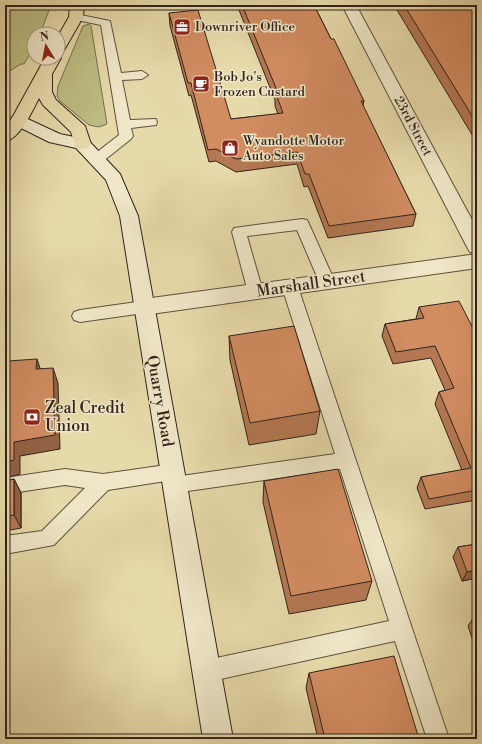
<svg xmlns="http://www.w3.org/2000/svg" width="482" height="744" font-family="'Libre Bodoni',serif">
<rect width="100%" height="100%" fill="#e7daaa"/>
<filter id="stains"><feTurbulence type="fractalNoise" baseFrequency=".005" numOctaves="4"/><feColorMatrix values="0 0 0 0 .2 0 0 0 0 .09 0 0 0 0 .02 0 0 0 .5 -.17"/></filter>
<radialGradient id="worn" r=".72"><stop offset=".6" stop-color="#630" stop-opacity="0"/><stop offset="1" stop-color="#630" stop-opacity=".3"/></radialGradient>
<g fill="#bdbd83" stroke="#777050">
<path d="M8,5h43l-11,29h-6v13l-10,17h-3l-16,10v-61z"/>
<path d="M89,24l2,2 16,98 -8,3 -10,-2 -29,-24 -3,-5 1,-10 25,-60z"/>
</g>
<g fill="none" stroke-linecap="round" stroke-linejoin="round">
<g stroke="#5e5140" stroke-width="2">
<g id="lane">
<path d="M76,14l34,7 11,52 21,-2 6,4 -6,4 -20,1 8,40 26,-1 1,3 -1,3 -25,3 2,8 -2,3 -29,23h-10l-2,-3 2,-3 27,-21 -18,-110 -29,-6 -2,-2 2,-2z"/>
<path d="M302,219l5,1 2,4 26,58 -2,4 -6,2 -6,-2 -24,-56 -50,6 16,56 -2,4 -6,2 -6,-2 -17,-64 2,-4z"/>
<path d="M290,281l6,2 2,4 151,452h-22l-32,-98 -188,41 -8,-3 -3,-8 3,-8 8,-3 182,-39 -49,-152 -166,24 -7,-2 -2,-6 1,-4 -58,9 -54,55 -49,9v-18l37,-5 43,-43 -20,-3 -60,9v-16l60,-9 38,5 70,-10 7,2 2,6 -1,4 154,-22 -53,-167 2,-4z"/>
<path d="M144,301l6,2 2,4 -2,4 -6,2 -64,9 -6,-2 -2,-4 2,-4 6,-2z"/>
</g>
</g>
<g stroke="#5e5140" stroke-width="2">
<g id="street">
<path d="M342,5h14l121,224v25l-7,-2 -3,-5z"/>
<path d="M477,254v14l-333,47 -7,-3 -3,-5 3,-5 7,-3z"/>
</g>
</g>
<g stroke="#31231c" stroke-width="2">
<path id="secondary" d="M19,115l41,19 28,6 32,34 18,42 95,523h-30l-83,-523 -14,-36 -30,-32 -27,-6 -36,-18 -2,-4 2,-4z"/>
</g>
<g stroke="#31231c" stroke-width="2">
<g id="primary">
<path d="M70,5h14l-1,12 -20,35 -5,2v-18l11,-19z"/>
<path d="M58,55l3,3 -9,16v18l4,8 29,26 6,18 -3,4 -6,1 -6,-1 -5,-16 -28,-27 -4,-7c-7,14 -19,40 -34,44v-16l7,-8 33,-60h13z"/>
</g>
</g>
<use href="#lane" fill="#efe7c8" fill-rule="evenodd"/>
<use href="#street" fill="#efe7c8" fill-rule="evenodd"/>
<use href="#secondary" fill="#efe7c8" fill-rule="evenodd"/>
<use href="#primary" fill="#e7daaa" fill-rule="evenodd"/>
</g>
<g fill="#b47853" stroke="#31231c">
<path d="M238,5h76l17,34 33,62 -1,5 53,108 -3,12 -85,12 -20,-52 -4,1 -7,-23 -61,8 -20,-11 -7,1 -18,-67 -2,1 -19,-70 -1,-13 62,106 47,-5 -3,-8v-6l-36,-90z"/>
<path d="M394,5h83v138z"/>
<path d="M419,307l58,29v164l-52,9 -8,-21 4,-11 41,-7 -27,-66 4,-12 6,-2 -14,-32 -38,6 -11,-28 3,-12 31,-5z"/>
<path d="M229,336l91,75 -4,23 -67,11 -19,-85z"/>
<path d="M14,479l7,14v35l-16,3v-50z"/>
<path d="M264,481l108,100 -6,19 -77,14 -26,-112z"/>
<path d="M477,544v34l-15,3 -9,-24 5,-10z"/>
<path d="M477,617v36l-9,-27 5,-8z"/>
<path d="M309,673l110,66h-101l-12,-51z"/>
</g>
<g fill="#926243" stroke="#31231c">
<path d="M37,359l5,15 -6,-5z"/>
<path d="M53,368l5,15 2,66 -40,7v18l-15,4v-16l9,-20z"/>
<path d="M14,479l7,14v35l-7,-13z"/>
<path d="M477,570v8l-15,3 5,-9z"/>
</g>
<g fill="#d18c60" stroke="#31231c">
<path d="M242,5h72l17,34h3l30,62h-3l55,113 -87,12 -20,-52h-4l-8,-22 -61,7 -20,-10 -8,1 -17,-67h-3l-19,-70 29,-3 33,109 52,-6 -7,-19 2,-1z"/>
<path d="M404,5h73v63h-2l2,3v53z"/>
<path d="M459,301l18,35v154l-48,9 -8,-22 50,-9 -32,-76 15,-4 -19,-42 -39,6 -11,-28 39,-6 -5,-11z"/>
<path d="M294,326l26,85 -70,12 -21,-87z"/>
<path d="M5,356h3v5l29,-2 -1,10 17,-1 2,67 -41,7v18l-9,2z"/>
<path d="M338,469l34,112 -81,15 -27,-115z"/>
<path d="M14,479v36l-9,2v-36z"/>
<path d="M477,544v26l-10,2 -9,-25z"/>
<path d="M477,617v11l-4,-10z"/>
<path d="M394,656l25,83h-94l-16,-66z"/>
</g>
<defs>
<g id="office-square" transform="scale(0.9)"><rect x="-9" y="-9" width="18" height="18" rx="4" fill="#8f2418" stroke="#efe7c8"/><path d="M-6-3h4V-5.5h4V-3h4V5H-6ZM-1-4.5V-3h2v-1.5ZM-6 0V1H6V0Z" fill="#fff"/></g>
<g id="cafe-square" transform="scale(0.9)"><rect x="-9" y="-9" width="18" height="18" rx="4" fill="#8f2418" stroke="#efe7c8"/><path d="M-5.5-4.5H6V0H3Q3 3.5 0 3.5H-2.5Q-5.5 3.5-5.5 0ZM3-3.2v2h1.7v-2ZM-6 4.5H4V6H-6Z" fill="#fff"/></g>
<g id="shop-square" transform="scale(0.9)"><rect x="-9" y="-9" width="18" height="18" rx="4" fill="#8f2418" stroke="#efe7c8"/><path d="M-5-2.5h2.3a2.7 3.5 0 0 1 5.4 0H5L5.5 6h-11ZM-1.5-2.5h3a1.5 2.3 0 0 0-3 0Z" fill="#fff"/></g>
<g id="bank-square" transform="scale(0.9)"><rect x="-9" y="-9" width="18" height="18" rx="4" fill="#8f2418" stroke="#efe7c8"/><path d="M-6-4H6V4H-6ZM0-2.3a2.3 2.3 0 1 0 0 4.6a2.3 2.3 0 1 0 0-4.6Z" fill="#fff"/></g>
</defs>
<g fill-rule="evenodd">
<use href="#office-square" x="182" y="27"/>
<use href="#cafe-square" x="201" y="84"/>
<use href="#shop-square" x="230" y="148"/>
<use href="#bank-square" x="32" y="417"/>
</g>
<g text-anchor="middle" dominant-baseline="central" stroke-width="3" stroke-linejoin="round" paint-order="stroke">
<g font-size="13" fill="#31231c" stroke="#efe7c8" text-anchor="start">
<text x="195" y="27">Downriver Office</text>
<text x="214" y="77">Bob Jo's<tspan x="214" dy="15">Frozen Custard</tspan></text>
<text x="243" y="141">Wyandotte Motor<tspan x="243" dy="15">Auto Sales</tspan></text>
</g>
<g font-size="13" fill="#31231c" stroke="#efe7c8">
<text transform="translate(413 126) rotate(62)">23rd Street</text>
</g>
<g font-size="16" fill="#31231c" stroke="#efe7c8">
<text transform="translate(311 284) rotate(-8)">Marshall Street</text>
<text transform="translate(160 401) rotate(80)">Quarry Road</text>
</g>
<g font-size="16" fill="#31231c" stroke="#efe7c8" text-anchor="start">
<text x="45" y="408">Zeal Credit<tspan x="45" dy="18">Union</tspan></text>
</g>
</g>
<rect width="482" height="744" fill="none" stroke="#e7daaa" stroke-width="20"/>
<rect x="6" y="6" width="470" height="732" fill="none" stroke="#31231c" stroke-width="2"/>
<rect x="10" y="10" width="462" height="724" fill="none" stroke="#31231c"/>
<g transform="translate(46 46) rotate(350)"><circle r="19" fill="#efe7c8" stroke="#a39983"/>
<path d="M0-3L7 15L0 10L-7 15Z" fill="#8f2418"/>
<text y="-6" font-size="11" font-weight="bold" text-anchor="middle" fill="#31231c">N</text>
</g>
<rect width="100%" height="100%" filter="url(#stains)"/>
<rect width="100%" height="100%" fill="url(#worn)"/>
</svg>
